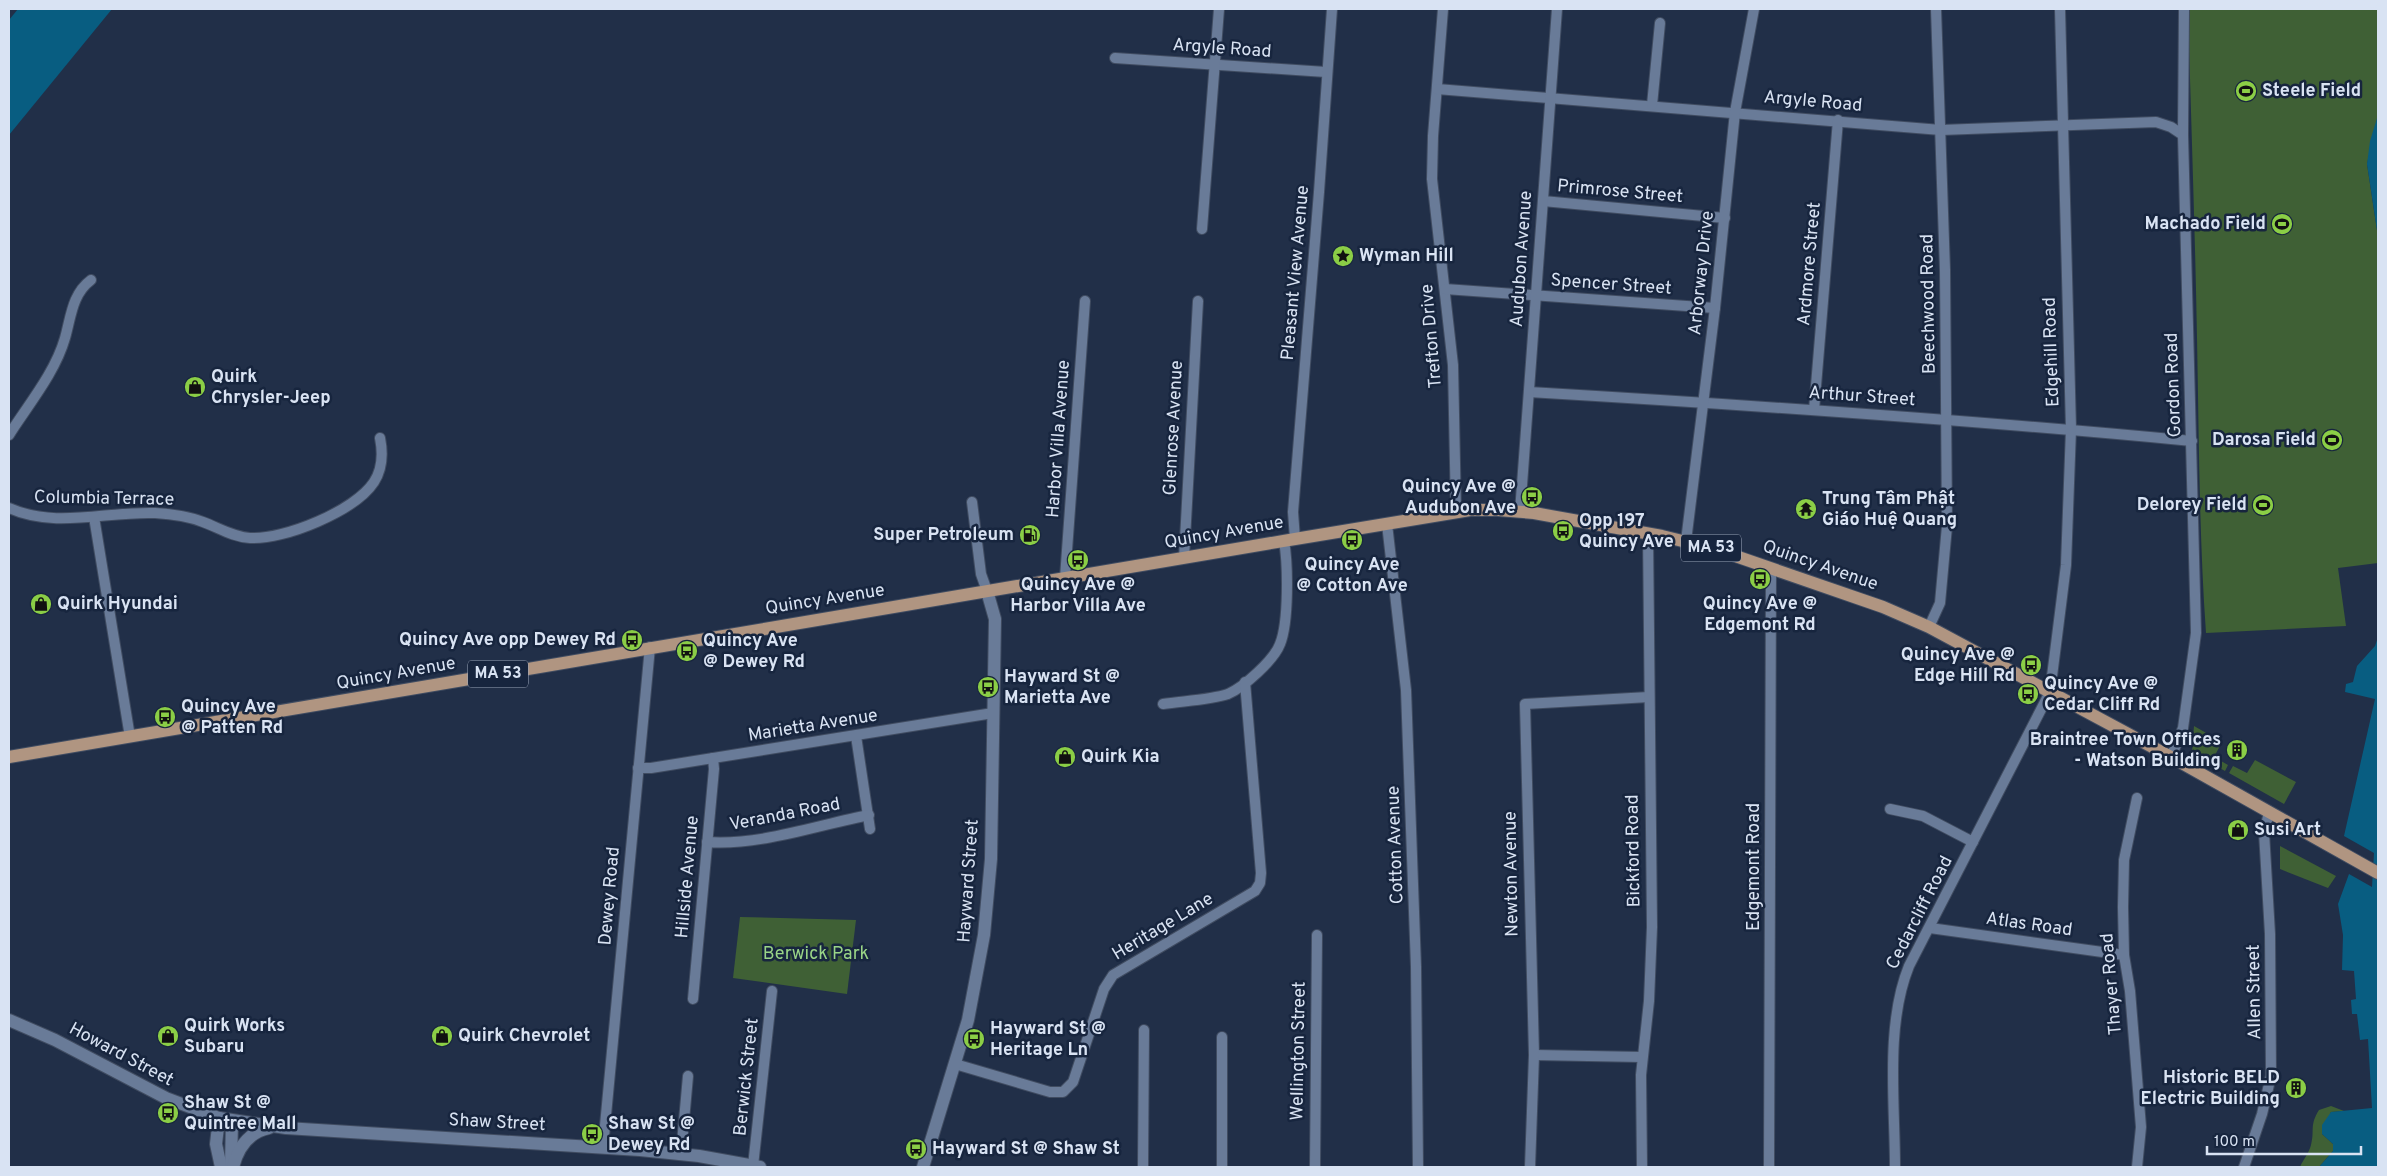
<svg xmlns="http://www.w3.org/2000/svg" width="2387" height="1176" font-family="Overpass,sans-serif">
<rect width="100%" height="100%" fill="#212f48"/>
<g fill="#3f6035">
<path d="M2188,9h190v106l-11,49 11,73v326l-40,5 8,58 -140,7c-7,-99 -7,-197 -9,-295 -2,-110 -6,-220 -9,-329z"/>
<path d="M2194,726l28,16 -8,15 14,8 -3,6 -33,-19z"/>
<path d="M2255,760l41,22 -12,22 -55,-31 4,-7 14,7z"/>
<path d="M2280,846l56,30 -8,12 -48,-19z"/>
<path d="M740,917l116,3 -9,74 -114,-16z"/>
<path d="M2331,1106l13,5 -13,1 -9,22 11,10v7l-14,16h-19c3,-7 9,-14 11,-22 4,-15 -2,-19 8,-35z"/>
</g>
<g fill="#085d81">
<path d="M18,9h94l-103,126v-115z"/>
<path d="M2378,115v122l-11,-73 3,-23z"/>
<path d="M2378,637v530h-59l14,-16v-7l-11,-10v-9l9,-13 41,-4 -4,-69 -8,1 -3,-26h-5l-1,-14 5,-1 -2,-28 -12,-1 1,-35 -5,-31 11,-30 23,13 2,-34 -30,-17 31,-137 -30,-7 1,-8 7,-2 4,-16 18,-20z"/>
</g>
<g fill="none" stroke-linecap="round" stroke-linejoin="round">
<g stroke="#404c61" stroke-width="12">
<g id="minor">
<path d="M1443,9l-10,127 -1,43 21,186 3,147"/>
<path d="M1115,58l211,14"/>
<path d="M1437,89l504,41 215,-8 15,5 12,8"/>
<path d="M1652,105l8,-82"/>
<path d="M1543,201l182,17"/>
<path d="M1202,229l17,-220"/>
<path d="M1445,289l270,19"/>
<path d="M1529,392c221,13 442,28 663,49"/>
<path d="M1814,410l24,-290"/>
<path d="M9,435c19,-30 46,-62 56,-97 6,-21 7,-44 26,-58"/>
<path d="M972,502l9,72 6,17"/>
<path d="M9,508c47,21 97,3 146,5 17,1 33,3 48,9 16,6 30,15 47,16 34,2 105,-27 124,-56 9,-14 9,-29 6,-44"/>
<path d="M1520,512l37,-503"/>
<path d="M94,517l36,220"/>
<path d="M1387,524l19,166 10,277 2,200"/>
<path d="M1295,539l-2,-27 26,-320 13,-183"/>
<path d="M1686,541l29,-233 20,-196 19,-103"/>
<path d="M1184,558l14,-257"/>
<path d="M1065,578l20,-277"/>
<path d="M1929,627l11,-24 7,-77 -2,-256 -9,-261"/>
<path d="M1163,704c19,-3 47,-4 65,-10 16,-7 46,-34 52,-50 9,-22 8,-80 4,-103"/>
<path d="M856,736l14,93"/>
<path d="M2171,757l12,-29 13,-95 -13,-498 1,-126"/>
<path d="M638,768h13l342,-55"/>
<path d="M1890,809l33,7 50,26"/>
<path d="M707,842c52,4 111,-17 162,-27"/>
<path d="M1930,928l194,27"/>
<path d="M693,999l21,-230 -1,-11"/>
<path d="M1222,1037v130"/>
<path d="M1534,1055l108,2"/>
<path d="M955,1064l95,28h13l10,-10 31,-93 9,-14 142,-84 5,-8 1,-10 -16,-191"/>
<path d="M603,1147l47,-500"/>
<path d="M681,1154l7,-78"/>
<path d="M753,1166l19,-175"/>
<path d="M1143,1167l1,-137"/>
<path d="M1315,1167l2,-232"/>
<path d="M1530,1167l4,-112 -9,-351 124,-7"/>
<path d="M1642,1167l-1,-92 8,-74 3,-74 -4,-393"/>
<path d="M1769,1167l2,-599"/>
<path d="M1895,1167c0,-63 -10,-142 14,-201l141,-274 16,-127 5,-136 -11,-420"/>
<path d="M2137,1167l4,-40 -11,-136 -6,-36 -1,-48 1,-47 13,-62"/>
<path d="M2244,1167l18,-53 9,-38 -1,-142 -6,-102 5,-19"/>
</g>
</g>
<g stroke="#404c61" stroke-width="14">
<g id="tertiary">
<path d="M9,1020l46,20 111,58 53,20 67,10 354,22 59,6 61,11"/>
<path d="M219,1118l-3,26 5,23"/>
<path d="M231,1165l1,-44"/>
<path d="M233,1167c5,-19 16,-35 36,-39"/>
</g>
</g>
<g stroke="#404c61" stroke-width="14">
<path id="secondary" d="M923,1167l45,-147 16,-85 7,-76 4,-240 -8,-28"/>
</g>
<g stroke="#404c61" stroke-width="14">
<path id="primary" d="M9,757l1286,-218 175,-29h28l36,3 128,23 53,13 168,58 46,20 242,130 207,116"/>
</g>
<use href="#minor" stroke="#697b98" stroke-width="10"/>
<use href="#tertiary" stroke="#697b98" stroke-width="12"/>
<use href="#secondary" stroke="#697b98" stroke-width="12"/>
<use href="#primary" stroke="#b09581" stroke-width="12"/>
</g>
<defs>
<g id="stadium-disc" transform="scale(1.125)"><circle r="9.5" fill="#8bce46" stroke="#17253e"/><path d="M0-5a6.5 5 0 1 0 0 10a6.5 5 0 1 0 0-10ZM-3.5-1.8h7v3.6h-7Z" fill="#111"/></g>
<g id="sight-disc" transform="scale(1.125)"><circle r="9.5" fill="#8bce46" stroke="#17253e"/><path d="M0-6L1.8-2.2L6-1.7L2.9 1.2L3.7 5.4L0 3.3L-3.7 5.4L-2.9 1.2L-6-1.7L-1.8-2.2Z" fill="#111"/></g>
<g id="shop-disc" transform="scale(1.125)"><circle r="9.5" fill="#8bce46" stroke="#17253e"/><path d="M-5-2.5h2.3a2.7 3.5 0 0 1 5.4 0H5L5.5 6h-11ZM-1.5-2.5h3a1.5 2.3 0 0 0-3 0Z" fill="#111"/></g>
<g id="bus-disc" transform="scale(1.125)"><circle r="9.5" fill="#8bce46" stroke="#17253e"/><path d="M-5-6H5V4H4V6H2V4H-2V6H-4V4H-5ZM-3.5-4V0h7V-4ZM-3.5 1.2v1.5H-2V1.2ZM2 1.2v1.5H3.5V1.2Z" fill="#111"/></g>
<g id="temple-disc" transform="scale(1.125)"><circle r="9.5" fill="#8bce46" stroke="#17253e"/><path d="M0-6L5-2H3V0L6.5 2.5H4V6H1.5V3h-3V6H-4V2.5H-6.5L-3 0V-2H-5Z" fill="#111"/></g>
<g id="fuel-disc" transform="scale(1.125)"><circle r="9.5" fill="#8bce46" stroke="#17253e"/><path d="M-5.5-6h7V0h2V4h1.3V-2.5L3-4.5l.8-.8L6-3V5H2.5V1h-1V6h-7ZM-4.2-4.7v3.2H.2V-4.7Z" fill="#111"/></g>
<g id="building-disc" transform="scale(1.125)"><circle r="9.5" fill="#8bce46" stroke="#17253e"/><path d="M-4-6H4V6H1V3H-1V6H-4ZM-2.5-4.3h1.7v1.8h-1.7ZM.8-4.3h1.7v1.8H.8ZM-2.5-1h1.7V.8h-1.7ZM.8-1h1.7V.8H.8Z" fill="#111"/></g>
</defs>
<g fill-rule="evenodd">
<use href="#stadium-disc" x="2246" y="91"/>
<use href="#stadium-disc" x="2282" y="224"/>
<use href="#sight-disc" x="1343" y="256"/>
<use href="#shop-disc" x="195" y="387"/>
<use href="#stadium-disc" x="2332" y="440"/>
<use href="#bus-disc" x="1532" y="497"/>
<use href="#stadium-disc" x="2263" y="505"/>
<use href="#temple-disc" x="1806" y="509"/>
<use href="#bus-disc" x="1563" y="531"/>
<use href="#fuel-disc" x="1030" y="535"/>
<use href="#bus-disc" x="1352" y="540"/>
<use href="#bus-disc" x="1078" y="560"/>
<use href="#bus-disc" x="1760" y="579"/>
<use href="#shop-disc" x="41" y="604"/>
<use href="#bus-disc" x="632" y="640"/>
<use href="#bus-disc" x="687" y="651"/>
<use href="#bus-disc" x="2031" y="665"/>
<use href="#bus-disc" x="988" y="687"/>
<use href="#bus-disc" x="2028" y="694"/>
<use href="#bus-disc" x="165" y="717"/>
<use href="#building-disc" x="2237" y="750"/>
<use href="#shop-disc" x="1065" y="757"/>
<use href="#shop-disc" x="2238" y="830"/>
<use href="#shop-disc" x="168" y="1036"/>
<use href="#shop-disc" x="442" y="1036"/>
<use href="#bus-disc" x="974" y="1039"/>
<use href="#building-disc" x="2296" y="1088"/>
<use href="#bus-disc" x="168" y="1113"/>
<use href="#bus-disc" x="592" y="1134"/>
<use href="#bus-disc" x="916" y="1149"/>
</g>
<g text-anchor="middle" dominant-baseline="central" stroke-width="5" stroke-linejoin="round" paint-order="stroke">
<g fill="#17253e" stroke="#9faabd" stroke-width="1">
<rect x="1681" y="534.5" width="60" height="27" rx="4"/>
<rect x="468" y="660.5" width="60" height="27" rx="4"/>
</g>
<g font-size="16" font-weight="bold" fill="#d9e3f3">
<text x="1711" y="548">MA 53</text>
<text x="498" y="674">MA 53</text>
</g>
<g font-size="18" fill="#d9e3f3" stroke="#17253e">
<text transform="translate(1222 49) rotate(4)">Argyle Road</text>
<text transform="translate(1813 102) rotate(5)">Argyle Road</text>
<text transform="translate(1620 192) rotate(5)">Primrose Street</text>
<text transform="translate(1522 259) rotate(-86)">Audubon Avenue</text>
<text transform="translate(1810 264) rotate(-85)">Ardmore Street</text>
<text transform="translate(1296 273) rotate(-85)">Pleasant View Avenue</text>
<text transform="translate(1702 273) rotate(-84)">Arborway Drive</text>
<text transform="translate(1611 285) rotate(4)">Spencer Street</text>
<text transform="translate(1929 304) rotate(-91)">Beechwood Road</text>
<text transform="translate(1432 336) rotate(-95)">Trefton Drive</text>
<text transform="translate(2052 352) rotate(-92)">Edgehill Road</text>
<text transform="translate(2174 385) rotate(-92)">Gordon Road</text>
<text transform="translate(1862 397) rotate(4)">Arthur Street</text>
<text transform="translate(1174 428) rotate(-87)">Glenrose Avenue</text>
<text transform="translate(1059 439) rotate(-86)">Harbor Villa Avenue</text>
<text transform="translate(104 499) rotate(1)">Columbia Terrace</text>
<text transform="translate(1224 533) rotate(-10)">Quincy Avenue</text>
<text transform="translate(1820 566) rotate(19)">Quincy Avenue</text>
<text transform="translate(825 600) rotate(-9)">Quincy Avenue</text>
<text transform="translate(396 674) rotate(-10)">Quincy Avenue</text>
<text transform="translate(813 726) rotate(-9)">Marietta Avenue</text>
<text transform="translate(785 815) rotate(-11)">Veranda Road</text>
<text transform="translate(1396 845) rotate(-92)">Cotton Avenue</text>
<text transform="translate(1634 851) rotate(-91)">Bickford Road</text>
<text transform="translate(1754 867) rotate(-90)">Edgemont Road</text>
<text transform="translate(1512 874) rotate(-91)">Newton Avenue</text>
<text transform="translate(688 877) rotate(-85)">Hillside Avenue</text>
<text transform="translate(969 881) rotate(-86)">Hayward Street</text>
<text transform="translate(610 896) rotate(-85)">Dewey Road</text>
<text transform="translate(1920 913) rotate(-63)">Cedarcliff Road</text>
<text transform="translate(2029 925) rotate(8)">Atlas Road</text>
<text transform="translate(1163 927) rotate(-31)">Heritage Lane</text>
<text transform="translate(2112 984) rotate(-95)">Thayer Road</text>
<text transform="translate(2255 992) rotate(-91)">Allen Street</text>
<text transform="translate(1299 1051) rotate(-89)">Wellington Street</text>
<text transform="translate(121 1055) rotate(28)">Howard Street</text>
<text transform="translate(747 1077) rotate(-84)">Berwick Street</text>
<text transform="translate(497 1123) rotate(3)">Shaw Street</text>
</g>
<g font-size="18" font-weight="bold" fill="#d9e3f3" stroke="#17253e" text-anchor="start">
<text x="2262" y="91">Steele Field</text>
<text x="2266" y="224" text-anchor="end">Machado Field</text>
<text x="1359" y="256">Wyman Hill</text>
<text x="211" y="377">Quirk<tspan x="211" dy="21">Chrysler-Jeep</tspan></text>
<text x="2316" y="440" text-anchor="end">Darosa Field</text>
<text x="1516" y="487" text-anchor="end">Quincy Ave @<tspan x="1516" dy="21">Audubon Ave</tspan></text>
<text x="1822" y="499">Trung Tâm Phật<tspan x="1822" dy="21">Giáo Huệ Quang</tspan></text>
<text x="2247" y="505" text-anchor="end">Delorey Field</text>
<text x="1579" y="521">Opp 197<tspan x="1579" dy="21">Quincy Ave</tspan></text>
<text x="1014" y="535" text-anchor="end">Super Petroleum</text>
<text x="1352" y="565" text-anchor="middle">Quincy Ave<tspan x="1352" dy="21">@ Cotton Ave</tspan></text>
<text x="1078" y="585" text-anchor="middle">Quincy Ave @<tspan x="1078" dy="21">Harbor Villa Ave</tspan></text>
<text x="57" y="604">Quirk Hyundai</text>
<text x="1760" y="604" text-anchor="middle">Quincy Ave @<tspan x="1760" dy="21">Edgemont Rd</tspan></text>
<text x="616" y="640" text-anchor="end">Quincy Ave opp Dewey Rd</text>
<text x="703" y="641">Quincy Ave<tspan x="703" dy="21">@ Dewey Rd</tspan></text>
<text x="2015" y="655" text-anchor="end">Quincy Ave @<tspan x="2015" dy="21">Edge Hill Rd</tspan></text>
<text x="1004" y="677">Hayward St @<tspan x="1004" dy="21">Marietta Ave</tspan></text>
<text x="2044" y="684">Quincy Ave @<tspan x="2044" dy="21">Cedar Cliff Rd</tspan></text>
<text x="181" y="707">Quincy Ave<tspan x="181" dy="21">@ Patten Rd</tspan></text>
<text x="2221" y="740" text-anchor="end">Braintree Town Offices<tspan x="2221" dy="21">- Watson Building</tspan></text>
<text x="1081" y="757">Quirk Kia</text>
<text x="2254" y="830">Susi Art</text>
<text x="184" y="1026">Quirk Works<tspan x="184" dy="21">Subaru</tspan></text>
<text x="990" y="1029">Hayward St @<tspan x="990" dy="21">Heritage Ln</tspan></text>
<text x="458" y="1036">Quirk Chevrolet</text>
<text x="2280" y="1078" text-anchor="end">Historic BELD<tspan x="2280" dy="21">Electric Building</tspan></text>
<text x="184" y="1103">Shaw St @<tspan x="184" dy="21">Quintree Mall</tspan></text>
<text x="608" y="1124">Shaw St @<tspan x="608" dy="21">Dewey Rd</tspan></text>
<text x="932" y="1149">Hayward St @ Shaw St</text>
</g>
<g font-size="18" fill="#9ad587" stroke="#17253e">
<text x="816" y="954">Berwick Park</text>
</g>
</g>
<rect width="2387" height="1176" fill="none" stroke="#d9e3f3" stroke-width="20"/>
<path d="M2207 1146v8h154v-8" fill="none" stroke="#d9e3f3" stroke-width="2.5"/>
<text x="2214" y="1146" font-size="15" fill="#d9e3f3" stroke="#17253e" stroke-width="4" paint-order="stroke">100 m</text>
</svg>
